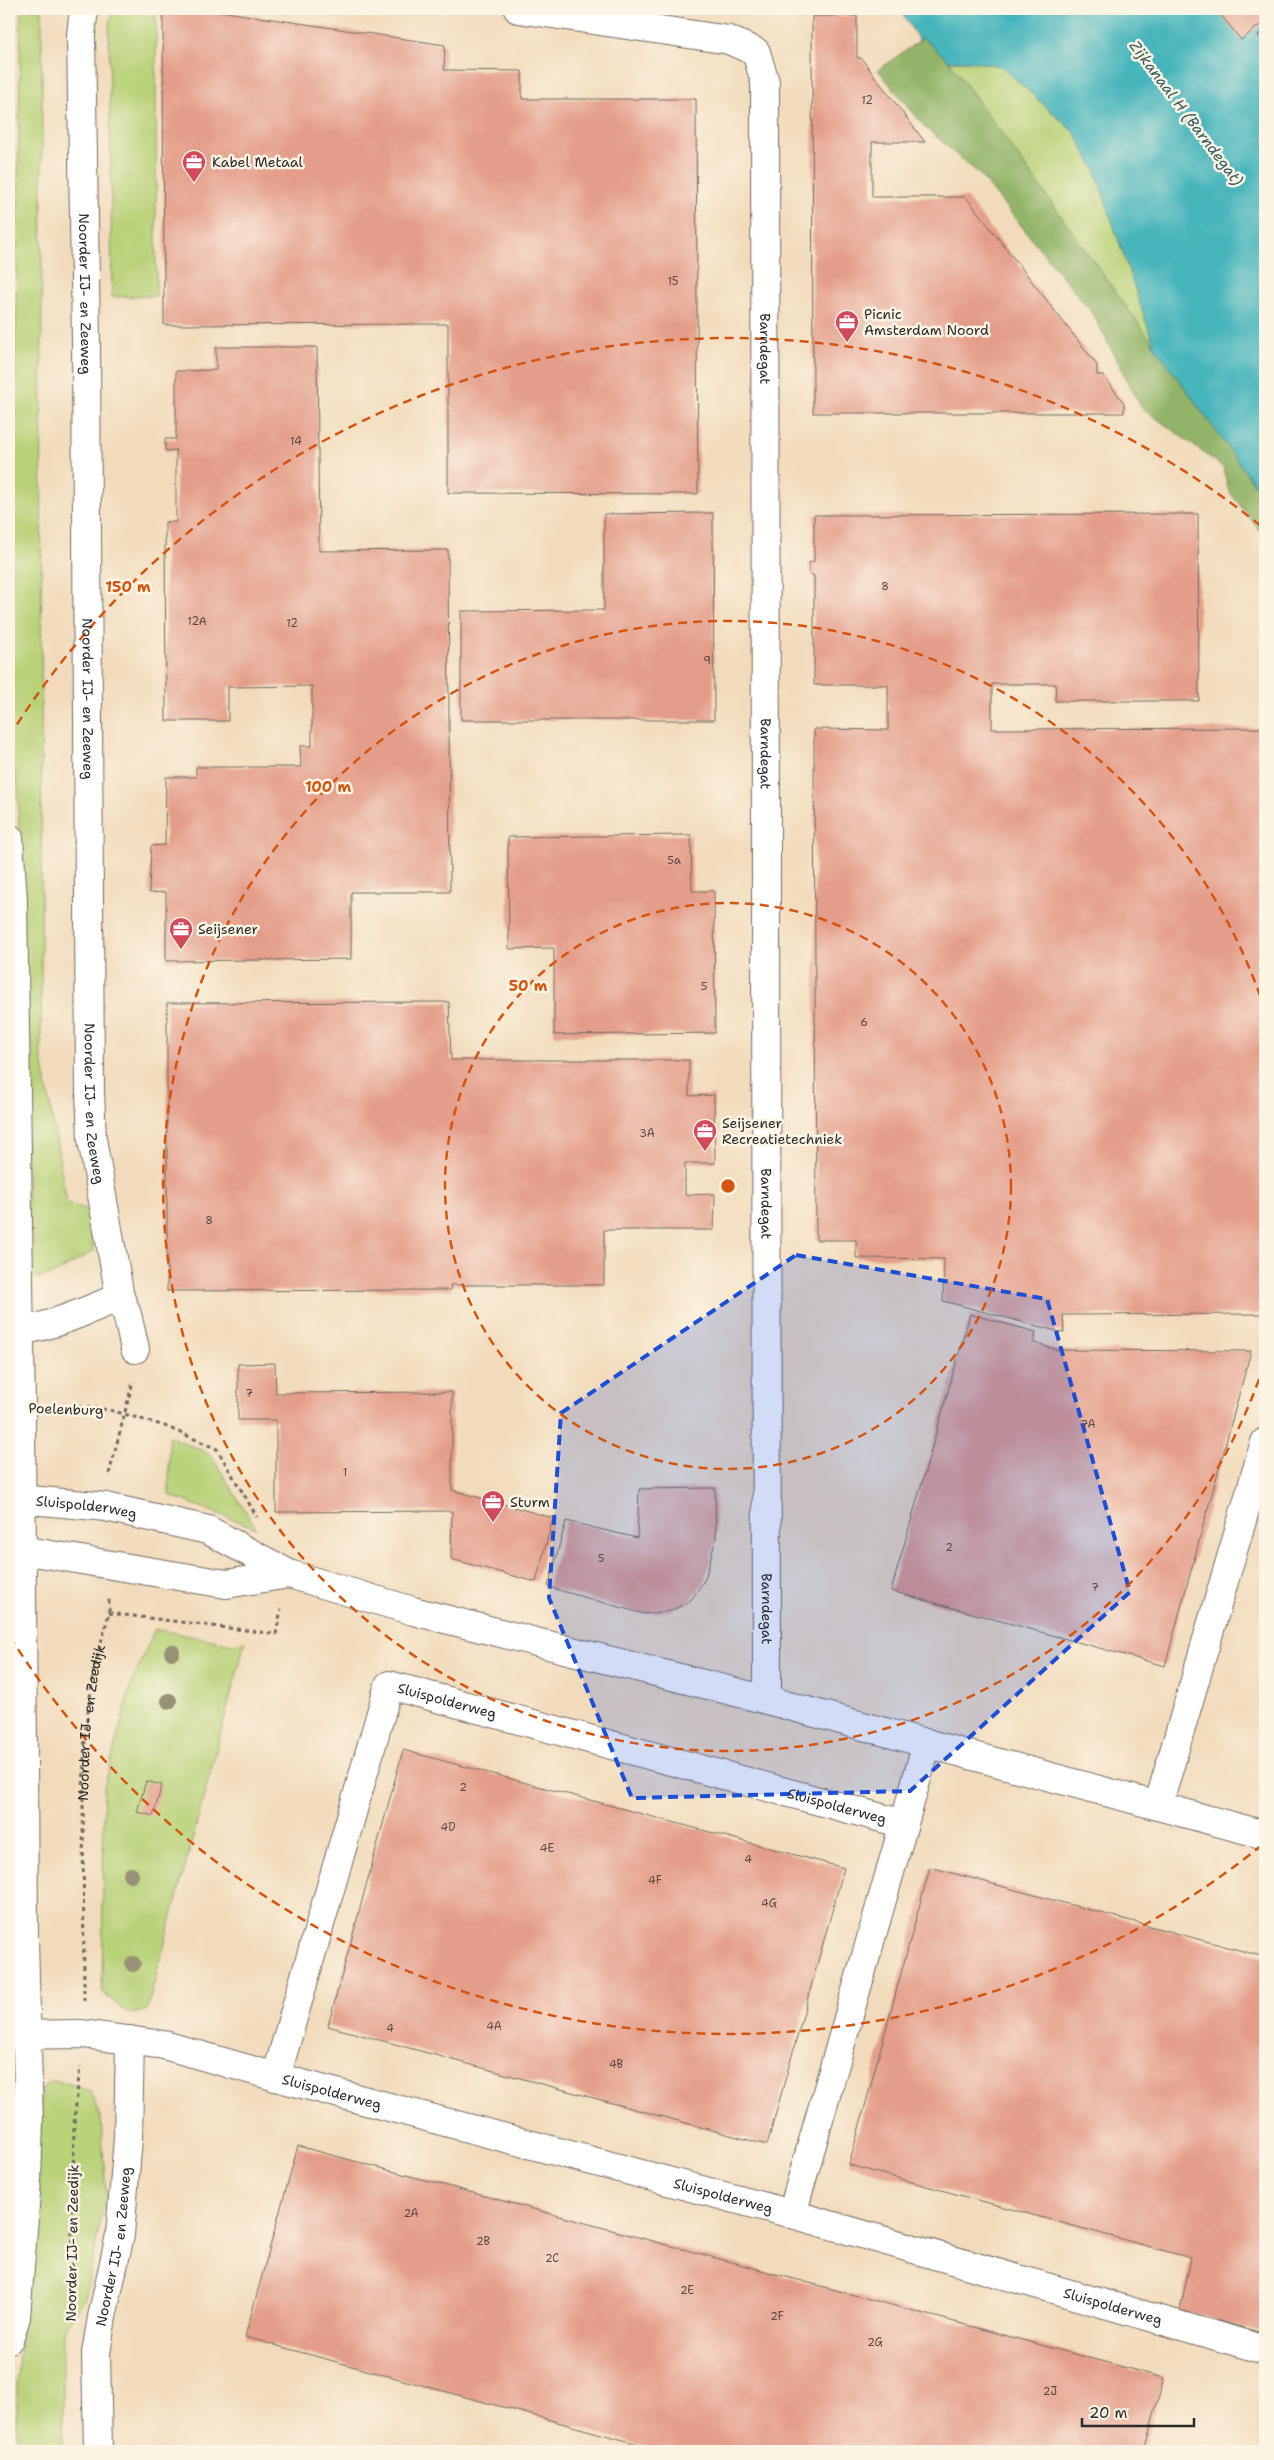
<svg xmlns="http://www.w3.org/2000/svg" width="1274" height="2460" font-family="'Shantell Sans',sans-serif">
<rect width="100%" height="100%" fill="#fcf5e5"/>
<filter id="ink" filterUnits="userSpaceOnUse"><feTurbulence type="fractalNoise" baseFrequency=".02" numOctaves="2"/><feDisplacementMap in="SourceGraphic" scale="10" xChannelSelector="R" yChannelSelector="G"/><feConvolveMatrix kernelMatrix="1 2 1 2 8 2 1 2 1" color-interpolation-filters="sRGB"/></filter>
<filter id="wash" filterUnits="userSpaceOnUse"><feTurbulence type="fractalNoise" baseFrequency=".0096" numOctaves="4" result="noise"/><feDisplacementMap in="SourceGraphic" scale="20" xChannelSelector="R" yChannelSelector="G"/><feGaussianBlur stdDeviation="1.12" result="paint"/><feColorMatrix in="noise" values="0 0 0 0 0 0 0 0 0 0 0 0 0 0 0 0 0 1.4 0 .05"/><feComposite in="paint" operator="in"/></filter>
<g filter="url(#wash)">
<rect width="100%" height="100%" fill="#f2dbbc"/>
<g fill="#b8d278" stroke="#727e52">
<path d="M21,9h21l-1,1043 26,152 19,5 8,42 -40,23 -16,4 -9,-4 -11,-486 -9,-41z"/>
<path d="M115,9h41v287l-44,1 -3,-275z"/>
<path d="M949,61h21l31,5 74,67 20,37 59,175z"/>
<path d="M169,1436l41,18 46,74 -87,-33z"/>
<path d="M155,1629l78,15 12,-2 -98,368 -17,4 -28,-22 2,-205 28,-105z"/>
<path d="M51,2081l16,2 23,8 11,27 5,77 -21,103 -22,34v119h-46v-72l25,-290z"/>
</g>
<path fill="#92b468" stroke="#5e704a" d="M923,38l26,23 316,438v39l-36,-47 -6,-24 -82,-60 -48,-93 -113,-139 -56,-49 -46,-56z"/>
<path fill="#46b5bc" stroke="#387074" d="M899,9h366v490l-111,-154 -59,-175 -20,-37 -74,-67 -31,-5h-21l-26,-23 -4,2z"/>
<g id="blocks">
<g fill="#e49d8a">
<path d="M163,9h43l239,36 -1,25 78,1v28h174l2,395 -250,-1v-169l-284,1z"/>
<path d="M1216,9h49v12l-24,19z"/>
<path d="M812,16h45v42h4l64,84h-53v55h94l131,168v10h6l21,28v10h-311z"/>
<path d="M1265,29v16l-7,-10z"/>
<path d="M216,347h101l2,204 129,-1 2,342h-99v67l-185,2v-69l-17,1 2,-47 14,-1 1,-68h30v-10h105l-1,-21h12v-60l-84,1v34h-62l-1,-199h11v-72l-11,1v-12h11v-68l40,-1z"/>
<path d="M713,513l1,207h-253v-109l143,-1v-96z"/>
<path d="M1198,514l1,187h-144l1,-17h-64v45l273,-1v586l-202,1 1,18 -121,-32 1,-42 -88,-1v-18h-40l-2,-511 74,1v-45h-74v-109l-5,-3v-10l5,-2v-46z"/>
<path d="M691,835l1,56h22l1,142 -161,2v-87l-45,1 -1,-112z"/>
<path d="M449,1002l2,58h238v36l25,-1 1,68h-30v32l30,-1 -1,36h-110v55h-154l1,5 -284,1v-288z"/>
<path d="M970,1314l66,18 -2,11 23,7 194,1 -86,315 -274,-75z"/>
<path d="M275,1363l1,30 176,-1v98l101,28 -17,64 -85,-23 1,-48 -176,1v-92h-38v-56z"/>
<path d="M715,1488l1,50 -11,41 -14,21 -10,6 -11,5 -26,3 -96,-27 18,-66 71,17 2,-49z"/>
<path d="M403,1750l441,118 -77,277 -439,-119z"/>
<path d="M146,1781l16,4 -9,31 -16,-4z"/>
<path d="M930,1867l335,90v377l-85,-24 11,-52 -342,-93z"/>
<path d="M298,2146l866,232 -20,73h-480l-419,-114z"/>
</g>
</g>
</g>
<g filter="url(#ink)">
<use href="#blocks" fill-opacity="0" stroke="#71695e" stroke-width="1"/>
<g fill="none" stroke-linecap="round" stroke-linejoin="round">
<g stroke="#71695e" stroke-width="30">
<g id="minor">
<path id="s2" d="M84,9l-3,26 5,305 4,751 2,48 28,158 7,17 8,35"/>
<path id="s3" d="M518,9l211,31 27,12 9,30 2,1618"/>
<path d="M9,838l4,63 8,507 3,532 5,182 -2,59 -11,136 -7,22"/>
<path d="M9,1331c36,0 78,-21 111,-34"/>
<path id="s4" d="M9,1498l97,9 102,23 81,44 124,37 354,89 498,135"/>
<path d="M9,1552l12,-2 205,34 63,-10"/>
<path d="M1158,1806l107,-364"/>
<path id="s5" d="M9,2035l74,-1 81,11 112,32 516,137 473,136"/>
<path id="s6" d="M276,2077l113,-392 515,139"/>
<path d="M792,2214l135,-471"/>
<path id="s7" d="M98,2451l-2,-98 6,-36 18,-82 8,-97 2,-98"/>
</g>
</g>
<g stroke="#71695e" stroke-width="3" stroke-dasharray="4 4" stroke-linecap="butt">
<path d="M54,1407h30l26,3 55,16 52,23 40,68"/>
<path d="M109,1474l24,-93"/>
<path d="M109,1613l167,21 5,-25"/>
<path id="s1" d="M84,2001l-1,-205 2,-63 9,-64 15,-56v-16"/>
<path d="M71,2291l3,-168 6,-56"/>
</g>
<use href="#minor" stroke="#fff" stroke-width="28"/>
</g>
<g fill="#989177">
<circle cx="172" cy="1652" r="8"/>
<circle cx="169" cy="1701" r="8"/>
<circle cx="131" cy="1875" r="8"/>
<circle cx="133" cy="1964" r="8"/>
</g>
</g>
<path fill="#1d4ed8" fill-opacity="0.2" stroke="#1d4ed8" stroke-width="4" stroke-dasharray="10 6" stroke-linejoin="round" d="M796,1255l251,44 83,293 -220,199 -278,7 -83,-200 12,-185z"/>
<g fill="none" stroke="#d5540f" stroke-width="2.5" stroke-dasharray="9 6">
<circle cx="728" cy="1186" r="283"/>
<path d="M1264 1365A565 565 0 1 1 1264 1007"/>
<path d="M1262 1845A848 848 0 0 1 9 1635M9 737A848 848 0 0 1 1262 527"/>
</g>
<defs>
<g id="office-pin" transform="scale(1.25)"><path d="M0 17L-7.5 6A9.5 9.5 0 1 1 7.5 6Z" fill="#d1495b" stroke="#fcf5e5"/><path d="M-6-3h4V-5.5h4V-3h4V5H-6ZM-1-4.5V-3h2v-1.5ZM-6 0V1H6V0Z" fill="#fff"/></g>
</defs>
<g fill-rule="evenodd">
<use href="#office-pin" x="194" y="162"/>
<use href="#office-pin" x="847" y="322"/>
<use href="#office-pin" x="181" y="929"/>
<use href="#office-pin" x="705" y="1131"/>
<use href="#office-pin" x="493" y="1502"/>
</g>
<g text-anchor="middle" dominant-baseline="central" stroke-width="5" stroke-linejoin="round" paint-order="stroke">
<g font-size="11" fill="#594843">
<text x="867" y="100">12</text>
<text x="673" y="281">15</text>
<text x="296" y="441">14</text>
<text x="885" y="586">8</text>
<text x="197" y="621">12A</text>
<text x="292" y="623">12</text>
<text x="707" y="660">9</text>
<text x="674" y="860">5a</text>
<text x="704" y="986">5</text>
<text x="864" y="1022">6</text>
<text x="647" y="1133">3A</text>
<text x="209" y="1220">8</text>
<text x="249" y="1393">7</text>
<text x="1088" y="1424">7A</text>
<text x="345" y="1472">1</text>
<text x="949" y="1547">2</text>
<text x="601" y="1558">5</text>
<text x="1095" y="1587">7</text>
<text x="463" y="1787">2</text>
<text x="448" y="1827">4D</text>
<text x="547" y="1848">4E</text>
<text x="748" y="1859">4</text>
<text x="655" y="1880">4F</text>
<text x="769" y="1903">4G</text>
<text x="494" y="2026">4A</text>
<text x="390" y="2028">4</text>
<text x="616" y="2064">4B</text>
<text x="411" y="2213">2A</text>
<text x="483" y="2241">2B</text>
<text x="552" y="2258">2C</text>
<text x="687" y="2290">2E</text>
<text x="777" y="2316">2F</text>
<text x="875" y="2342">2G</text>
<text x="1050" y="2391">2J</text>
</g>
<g font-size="14" fill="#2b2b2b" stroke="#fcf5e5" text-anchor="start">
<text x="212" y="162">Kabel Metaal</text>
<text x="864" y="314">Picnic<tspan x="864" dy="16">Amsterdam Noord</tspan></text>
<text x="198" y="929">Seijsener</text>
<text x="722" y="1123">Seijsener<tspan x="722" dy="16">Recreatietechniek</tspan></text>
<text x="510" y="1502">Sturm</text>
</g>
<g font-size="14" fill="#2b2b2b" stroke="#fcf5e5">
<text stroke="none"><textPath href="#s2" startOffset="285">Noorder IJ- en Zeeweg</textPath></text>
<text stroke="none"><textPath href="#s3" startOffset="541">Barndegat</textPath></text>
<text stroke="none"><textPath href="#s2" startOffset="690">Noorder IJ- en Zeeweg</textPath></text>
<text stroke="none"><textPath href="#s3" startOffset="946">Barndegat</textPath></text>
<text stroke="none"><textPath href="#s2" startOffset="1095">Noorder IJ- en Zeeweg</textPath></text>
<text stroke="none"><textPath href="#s3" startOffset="1396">Barndegat</textPath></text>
<text transform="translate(66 1409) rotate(2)">Poelenburg</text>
<text stroke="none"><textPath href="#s4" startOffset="78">Sluispolderweg</textPath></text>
<text stroke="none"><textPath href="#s3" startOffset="1801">Barndegat</textPath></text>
<text stroke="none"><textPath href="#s6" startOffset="468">Sluispolderweg</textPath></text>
<text stroke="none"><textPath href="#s1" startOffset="279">Noorder IJ- en Zeedijk</textPath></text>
<text stroke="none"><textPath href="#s6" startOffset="872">Sluispolderweg</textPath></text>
<text stroke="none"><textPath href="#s5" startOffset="330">Sluispolderweg</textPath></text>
<text stroke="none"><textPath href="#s5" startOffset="735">Sluispolderweg</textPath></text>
<text transform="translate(72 2243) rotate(-89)">Noorder IJ- en Zeedijk</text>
<text stroke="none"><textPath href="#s7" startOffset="206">Noorder IJ- en Zeeweg</textPath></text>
<text stroke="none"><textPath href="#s5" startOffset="1140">Sluispolderweg</textPath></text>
</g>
<g font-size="15" font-style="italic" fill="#345b5e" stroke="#fcf5e5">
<text transform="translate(1186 113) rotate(53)">Zijkanaal H (Barndegat)</text>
</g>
</g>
<circle cx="728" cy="1186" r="8" fill="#d5540f" stroke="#fcf5e5" stroke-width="2.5"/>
<g font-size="15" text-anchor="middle" font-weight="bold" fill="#d5540f" stroke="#fcf5e5" stroke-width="5" stroke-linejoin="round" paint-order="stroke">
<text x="128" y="592">150 m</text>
<text x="328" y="792">100 m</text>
<text x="528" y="991">50 m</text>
</g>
<rect width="1274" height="2460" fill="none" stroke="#fcf5e5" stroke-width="30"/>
<path d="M1082 2418v8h112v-8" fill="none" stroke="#2b2b2b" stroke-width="2.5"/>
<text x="1089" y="2418" font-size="15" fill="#2b2b2b" stroke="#fcf5e5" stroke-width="4" paint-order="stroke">20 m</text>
</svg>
